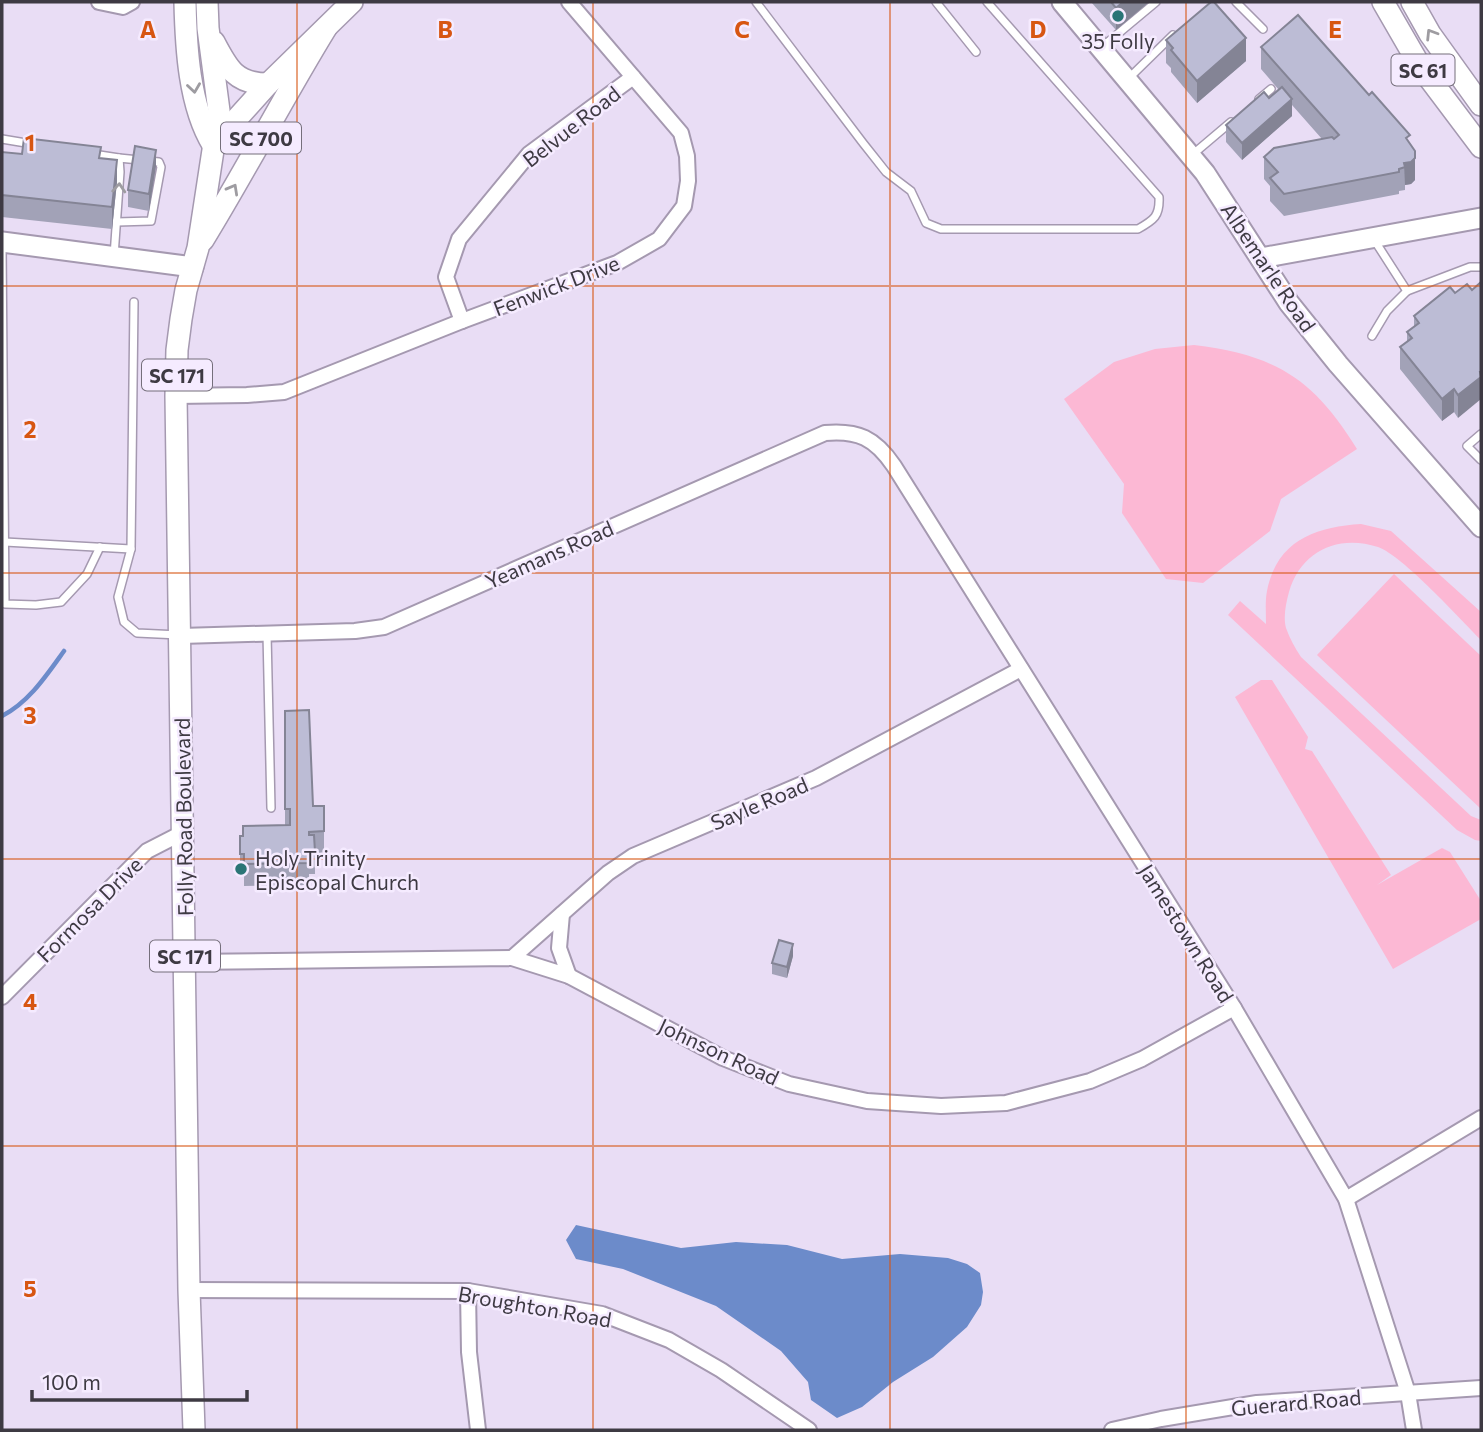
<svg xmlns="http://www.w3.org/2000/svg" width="1483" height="1432" font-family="Commissioner,sans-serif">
<rect width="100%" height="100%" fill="#e9ddf5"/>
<g fill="#fcb8d4">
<path d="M1194,345c82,10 120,34 163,104l-76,50 -11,32 -67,52 -37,-4 -44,-66 2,-29 -60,-85 50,-37 41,-13z"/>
<path d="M1361,524l30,7 90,81v28c-22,-22 -78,-84 -103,-93 -40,-13 -77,4 -89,45 -3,11 -6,25 -3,36 4,11 9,20 15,29l170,159 10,4v21l-6,-1 -18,-10 -229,-215 12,-14 26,23c0,-11 -1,-23 1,-33 10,-51 49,-64 94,-67z"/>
<path d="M1394,574l87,82v153l-164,-154z"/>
<path d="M1261,680h11l36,57 -3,12 7,2 79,124 -14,10 65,-37 8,4 31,49v18l-88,50 -158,-272z"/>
</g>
<path fill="#6c8bca" d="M576,1225l105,23 55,-6 51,3 55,14 58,-5 48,4 19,6 13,9 3,19 -2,13 -14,22 -34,30 -40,25 -31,25 -25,11 -26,-18 -3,-18 -27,-31 -65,-45 -93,-37 -47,-10 -10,-19z"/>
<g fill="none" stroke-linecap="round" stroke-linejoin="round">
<path stroke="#6c8bca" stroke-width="4.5" d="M2,716c27,-14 44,-40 62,-65"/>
<g stroke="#a599b0" stroke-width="10">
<g id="lane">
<path d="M756,2l107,141 23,29 25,19 15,32 15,6h197c16,-9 22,-13 21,-32l-172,-195"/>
<path d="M936,2l40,50"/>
<path d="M1236,2l27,27"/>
<path d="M1102,47l54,-45"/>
<path d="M1129,78l44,-43"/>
<path d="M1259,99l12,-10"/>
<path d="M2,139l30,5"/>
<path d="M93,154l26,4 1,14 -6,84"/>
<path d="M1192,155l39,-33"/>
<path d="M117,222l34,-1 10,-54 -2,-5 -40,-4"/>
<path d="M1373,238l34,53 63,-24h11"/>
<path d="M2,245l3,359 31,1 25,-3 26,-28 13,-27"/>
<path d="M134,302l-3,247 -13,48 6,25 13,11 42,2"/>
<path d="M1372,336l15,-25 20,-20"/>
<path d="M1481,434l-14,12 14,14"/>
<path d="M5,542l126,7"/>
<path d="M267,634l4,174"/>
</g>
</g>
<g stroke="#a599b0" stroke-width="18">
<g id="street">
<path d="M99,2l24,5 9,-5"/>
<path d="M462,321l-16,-44 13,-38 70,-85 104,-77"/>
<path d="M176,396l71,-1 37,-3 178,-71 155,-58 42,-24 25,-33 4,-25 -1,-25 -6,-23 -112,-131"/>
<path d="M181,636l174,-5 29,-4 441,-194c33,-3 50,5 69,33l340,542 112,191 62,194 6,37"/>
<path d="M562,914l-3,34 10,28"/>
<path d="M512,958l96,-85 25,-17 183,-78 205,-109"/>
<path d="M185,962l327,-4 57,18 154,82 66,26 78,17 74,5 65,-3 84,-22 52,-22 92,-51"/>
<path d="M2,997l145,-146 37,-19"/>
<path d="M1346,1199l135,-81"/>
<path d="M189,1290l279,1 134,23 67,26 52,30 88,60"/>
<path d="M468,1291l1,61 9,78"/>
<path d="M1112,1430l49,-11 96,-16 224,-15"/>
</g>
</g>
<g stroke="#a599b0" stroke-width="23">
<g id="secondary">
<path d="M1062,2l143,171 84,130 49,61 143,163"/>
<path d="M2,242l191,25"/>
<path d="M1261,258l220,-40"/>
</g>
</g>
<g stroke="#a599b0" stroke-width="24">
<g id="primary">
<path d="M185,2c1,45 4,104 28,143"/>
<path d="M1383,2l37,64 61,81"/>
<path d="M1412,2l18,32 51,71"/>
<path d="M214,42c14,27 22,42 54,42"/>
<path d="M213,145l55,-61 84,-82"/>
<path d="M203,240c43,-70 80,-142 123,-212"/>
<path d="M194,1430l-5,-140 -13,-894 1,-46 4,-31 5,-29 12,-42 21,-137 -11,-83 -1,-26"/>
</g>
</g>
<use href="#lane" stroke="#fff" stroke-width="7"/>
<use href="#street" stroke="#fff" stroke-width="14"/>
<use href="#secondary" stroke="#fff" stroke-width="19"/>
<use href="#primary" stroke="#fff" stroke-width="21"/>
</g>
<g fill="#a2a2b7">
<path d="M1091,2h58l-33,28z"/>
<path d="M1166,40l80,21 -49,42 -26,-31v-4l-5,-5z"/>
<path d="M1261,47l108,48 41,48 5,37 -4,4 -6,1v5l-6,1v3l-115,22 -14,-15v-15l-6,-7v-22l58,-18 -30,-34v11l-50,44 -16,-18v-17l43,-27 10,-8 -18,-21z"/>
<path d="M2,152l20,2 79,4 16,24 -5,47 -110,-12z"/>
<path d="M156,166l-7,45 -21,-4v-17z"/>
<path d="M1467,284l-9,134 -4,-6 -12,9 -42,-52v-22l7,-5v-10l7,-5v-11l41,-23z"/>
<path d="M285,711l28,95h11v47l-9,1v20h-6v11l-65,1v-10h-4v-40l45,-11z"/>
<path d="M793,956l-6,22 -15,-4v-11z"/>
</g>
<g fill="#848495">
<path d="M1123,2h26l-33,28v-22z"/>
<path d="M1246,38v23l-49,42v-22z"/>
<path d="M1292,99v17l-50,44v-17z"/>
<path d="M156,150v16l-7,45v-17z"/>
<path d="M1415,158v22l-4,4 -6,1 -1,-22z"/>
<path d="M117,160v22l-5,47v-22z"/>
<path d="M1480,372h1v27l-23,19v-23z"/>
<path d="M1454,389v23l-12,9v-22z"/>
<path d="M793,944v12l-6,22v-11z"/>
</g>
<g fill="#bcbcd5" stroke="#848495" stroke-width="2">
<path d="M1111,2h12l-7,6z"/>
<path d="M1211,2h3l32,36 -49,43 -26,-31 2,-2 -7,-8z"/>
<path d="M1298,15l71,80 3,-3 38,43 -4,3 9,13v7l-4,4 -7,1 1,4 -6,2v3l-115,22 -14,-16 8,-6 -14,-15 10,-9 58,-11 2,2 5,-4 -78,-88z"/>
<path d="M1282,87l10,12 -50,44 -16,-18 38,-33 5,6z"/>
<path d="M24,138l77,9 -2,11 18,2 -5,47 -110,-12v-43l20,2z"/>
<path d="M135,146l21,4 -7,44 -21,-4z"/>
<path d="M1481,282v90h-1l1,5 -23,18 -4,-6 -12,10 -42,-52 12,-9 -5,-6 12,-9 -5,-7 36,-29 5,6 12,-9 5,6z"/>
<path d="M309,710l4,96h11v25l-15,1v3h5l1,17h-6v11l-65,1v-10h-4v-18h3v-10l47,-1v-16h-5v-98z"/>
<path d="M779,940l14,4 -6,23 -15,-4z"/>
</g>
<defs><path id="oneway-chevron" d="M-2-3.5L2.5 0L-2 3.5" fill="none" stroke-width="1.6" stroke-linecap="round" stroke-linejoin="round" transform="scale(1.75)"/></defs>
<g stroke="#9e9ca1">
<use href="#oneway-chevron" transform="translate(1431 34) rotate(-122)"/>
<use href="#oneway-chevron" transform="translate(194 88) rotate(82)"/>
<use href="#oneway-chevron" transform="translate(119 188) rotate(-86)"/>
<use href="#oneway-chevron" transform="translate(233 189) rotate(-61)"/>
</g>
<path fill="none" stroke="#d75612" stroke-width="2" stroke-opacity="0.55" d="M297,2v1428M593,2v1428M890,2v1428M1186,2v1428M2,286h1479M2,573h1479M2,859h1479M2,1146h1479"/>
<g fill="#2a7576" stroke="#f5ebff" stroke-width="2.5">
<circle cx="1118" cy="16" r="7"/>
<circle cx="241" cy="869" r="7"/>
</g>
<g text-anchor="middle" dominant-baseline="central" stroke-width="5" stroke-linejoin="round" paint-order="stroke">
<g fill="#f5ebff" stroke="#756f7b" stroke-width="2">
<rect x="1391.5" y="54.5" width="63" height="31" rx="5"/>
<rect x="221" y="122.5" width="80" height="31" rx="5"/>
<rect x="142" y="359.5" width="70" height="31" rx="5"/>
<rect x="150" y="940.5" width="70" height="31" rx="5"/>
</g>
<g font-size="19" font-weight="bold" fill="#3e3a43">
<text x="1423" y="70">SC 61</text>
<text x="261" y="138">SC 700</text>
<text x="177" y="375">SC 171</text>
<text x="185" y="956">SC 171</text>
</g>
<g font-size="21" fill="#3e3a43" stroke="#f5ebff">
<text x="1118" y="40">35 Folly</text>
<text x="255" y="857" text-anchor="start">Holy Trinity<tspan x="255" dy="24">Episcopal Church</tspan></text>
</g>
<g font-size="21" fill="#3e3a43" stroke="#f5ebff">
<text transform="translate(571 126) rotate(-38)">Belvue Road</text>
<text transform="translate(1269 267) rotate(56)">Albemarle Road</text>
<text transform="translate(556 285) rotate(-21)">Fenwick Drive</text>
<text transform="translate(549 554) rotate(-24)">Yeamans Road</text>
<text transform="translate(759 803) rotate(-23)">Sayle Road</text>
<text transform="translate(183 817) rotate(-91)">Folly Road Boulevard</text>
<text transform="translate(89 909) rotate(-45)">Formosa Drive</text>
<text transform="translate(1187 933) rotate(58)">Jamestown Road</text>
<text transform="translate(719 1051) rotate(25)">Johnson Road</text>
<text transform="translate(535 1306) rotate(10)">Broughton Road</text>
<text transform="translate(1296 1402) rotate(-5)">Guerard Road</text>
</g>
</g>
<g font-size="23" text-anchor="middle" font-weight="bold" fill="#d75612" stroke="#f5ebff" stroke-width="5" stroke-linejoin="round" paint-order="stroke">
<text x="148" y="38">A</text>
<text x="445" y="38">B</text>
<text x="742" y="38">C</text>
<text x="1038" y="38">D</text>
<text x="1335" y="38">E</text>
<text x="30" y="151">1</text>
<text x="30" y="438">2</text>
<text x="30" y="724">3</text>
<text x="30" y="1010">4</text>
<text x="30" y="1297">5</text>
</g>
<rect width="1483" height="1432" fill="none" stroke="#3e3a43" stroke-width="7"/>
<path d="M32 1390v10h215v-10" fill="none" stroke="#3e3a43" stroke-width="3.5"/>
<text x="42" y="1390" font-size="21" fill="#3e3a43" stroke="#f5ebff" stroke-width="5" paint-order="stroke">100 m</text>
</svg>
